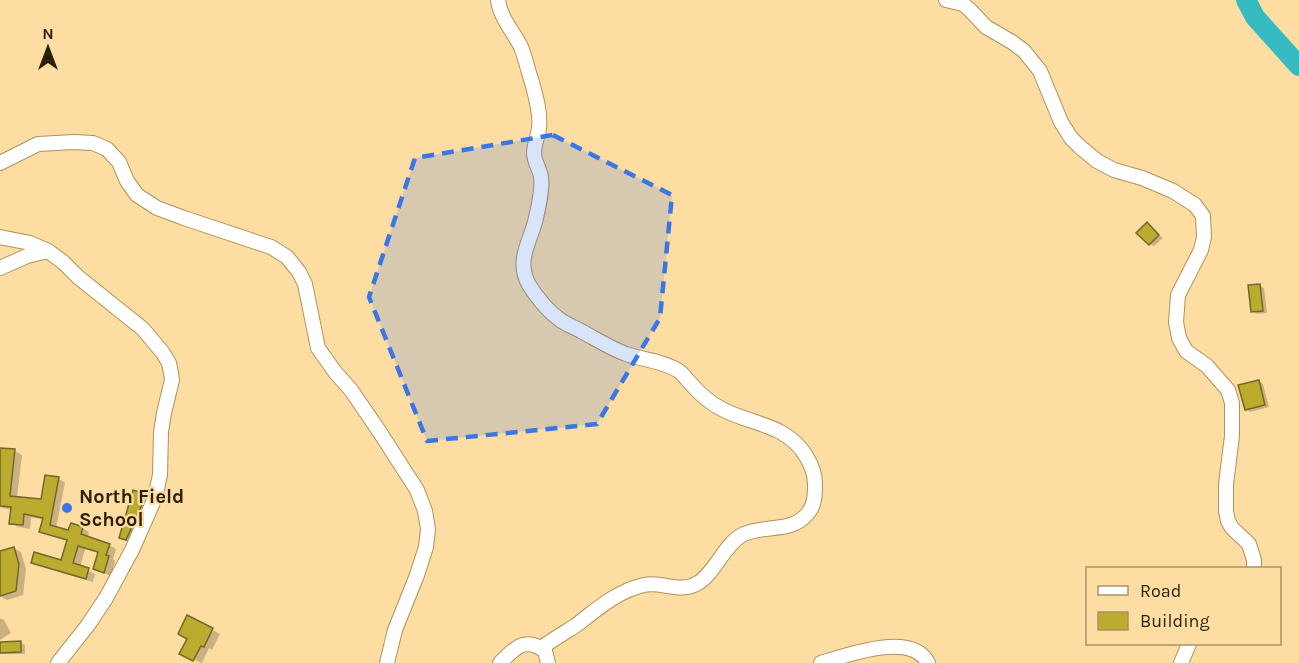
<svg xmlns="http://www.w3.org/2000/svg" width="1299" height="663" font-family="Karla,sans-serif">
<rect width="100%" height="100%" fill="#fedda3"/>
<g fill="#0003">
<path d="M1151,227l12,11 -9,8 -4,-2z"/>
<path d="M1259,285l5,3 3,25 -10,1 -5,-3z"/>
<path d="M1259,381l4,3 6,23 -19,5 -4,-3z"/>
<path d="M15,451l7,4 -5,43 25,2 16,-22 7,5 -9,45 13,4 13,-4 7,4 -1,6 21,7 7,4 -3,10 2,2 -4,15 -17,-7 5,-16 -14,-4 -5,18 15,7 -2,8 -53,-16 -7,-4 29,-1 6,-20 -20,-6 -7,-4 3,-11 -13,-3 -1,12 -12,-2 -7,-4 1,-13 -12,-3v-53z"/>
<path d="M144,495l8,4 -18,44 -6,-1 -7,-5z"/>
<path d="M13,548l8,4 5,17 -3,26 -16,5 -7,-4v-44z"/>
<path d="M187,617l33,17 -8,16 -3,-2 -7,15 -13,-5z"/>
<path d="M0,618l4,2 7,13 -11,7z"/>
<path d="M0,643h21l4,2v9h-25z"/>
</g>
<g fill="none" stroke-linecap="round" stroke-linejoin="round">
<path stroke="#36bbc3" stroke-width="20" d="M1246,0l9,17 44,49"/>
</g>
<g fill="#bbab2f" stroke="#71692b" stroke-width="1.5">
<path d="M1147,222l12,13 -10,10 -13,-12z"/>
<path d="M1260,284l3,27 -12,1 -3,-27z"/>
<path d="M1259,380l6,25 -20,5 -7,-25z"/>
<path d="M0,448l15,1 -5,47 31,3 4,-24 14,2 -9,48 18,5 3,-7 12,4 -2,7 29,10 -4,11 3,1 -5,17 -11,-4 5,-17 -20,-6 -5,17 16,5 -3,11 -55,-16 3,-11 27,8 6,-20 -28,-8 4,-14 -19,-4 -1,11 -14,-1 2,-17 -11,-1z"/>
<path d="M133,490l12,4 -4,13 -15,33 -7,-2z"/>
<path d="M14,547l5,17 -3,27 -16,5v-45z"/>
<path d="M187,615l26,13 -9,19 -3,-1 -8,15 -14,-7 8,-15 -9,-5z"/>
<path d="M21,641v11l-21,1v-11z"/>
</g>
<g fill="none" stroke-linecap="round" stroke-linejoin="round">
<g stroke="#b0915a" stroke-width="16">
<g id="minor">
<path d="M498,0c2,17 14,30 22,45 5,10 7,23 11,34 4,14 10,34 8,49 -1,8 -5,17 -5,25 0,9 6,16 7,24 2,13 -3,32 -6,45 -6,22 -19,39 -6,63 7,11 19,26 30,34 6,5 15,8 22,12 15,8 29,17 45,23 18,6 37,7 53,17 5,4 9,10 14,15 8,9 16,16 27,22 30,17 66,15 86,48 5,8 9,18 9,28 0,10 0,21 -7,29 -16,21 -45,11 -66,22 -17,9 -28,39 -44,48 -18,11 -36,-2 -54,2 -27,6 -48,25 -69,41 -11,7 -23,14 -34,22"/>
<path d="M946,0l17,4 7,6 16,17 26,15 12,9 16,20 21,51 10,16 9,9 17,14 17,9 28,8 31,13 22,14 8,11 1,21 -3,13 -23,45 -2,27 3,16 7,13 21,15 21,24 4,13v33l-6,48v27l2,10 4,7 17,16 5,16v8"/>
<path d="M0,163l38,-19 36,-2 19,1 14,6 12,13 8,19 10,14 20,13 27,10 87,29 16,10 12,15 6,12 13,64 17,24 16,18 28,41 38,59 8,21 3,18 -2,18 -9,28 -22,55 -8,33"/>
<path d="M0,237l30,6 18,8 15,11 15,15 65,52 20,24 6,10 2,10 1,7 -8,33 -3,19 -1,43 -5,23 -23,52 -26,48 -18,27 -30,38"/>
<path d="M0,268l27,-12 21,-5"/>
<path d="M500,663c15,-15 25,-27 45,-12l3,12"/>
<path d="M821,663c26,-8 91,-32 107,0"/>
<path d="M1181,663l8,-19"/>
</g>
</g>
<use href="#minor" stroke="#fff" stroke-width="14"/>
</g>
<path fill="#3a76e5" fill-opacity="0.2" stroke="#3a76e5" stroke-width="4.5" stroke-dasharray="12 8" stroke-linejoin="round" d="M553,135l119,60 -12,123 -63,106 -170,17 -58,-144 46,-139z"/>
<circle fill="#3a76e5" stroke="#fedda3" stroke-width="2" cx="67" cy="508" r="6"/>
<g text-anchor="middle" dominant-baseline="central" stroke-width="4.5" stroke-linejoin="round" paint-order="stroke">
<g font-size="20" font-weight="bold" fill="#2b1f07" stroke="#fedda3" text-anchor="start">
<text x="79" y="496">North Field<tspan x="79" dy="23">School</tspan></text>
</g>
</g>
<rect x="1086" y="567" width="195" height="78" fill="#fedda3" stroke="#aa9165" stroke-width="1.5"/>
<rect x="1098" y="586" width="30" height="9" fill="#ffffff" stroke="#aa9165" stroke-width="1.5"/>
<text x="1140" y="597" font-size="18" fill="#2b1f07">Road</text>
<rect x="1098" y="612" width="30" height="18" fill="#bbab2f" stroke="#aa9165" stroke-width="1.5"/>
<text x="1140" y="627" font-size="18" fill="#2b1f07">Building</text>
<g transform="translate(48 48)" stroke="#fedda3" stroke-width="4.5" paint-order="stroke">
<path d="M0-4.5L10 22L0 15L-10 22Z" fill="#2b1f07"/>
<text y="-9" font-size="16" font-weight="bold" text-anchor="middle" fill="#2b1f07">N</text>
</g>
</svg>
